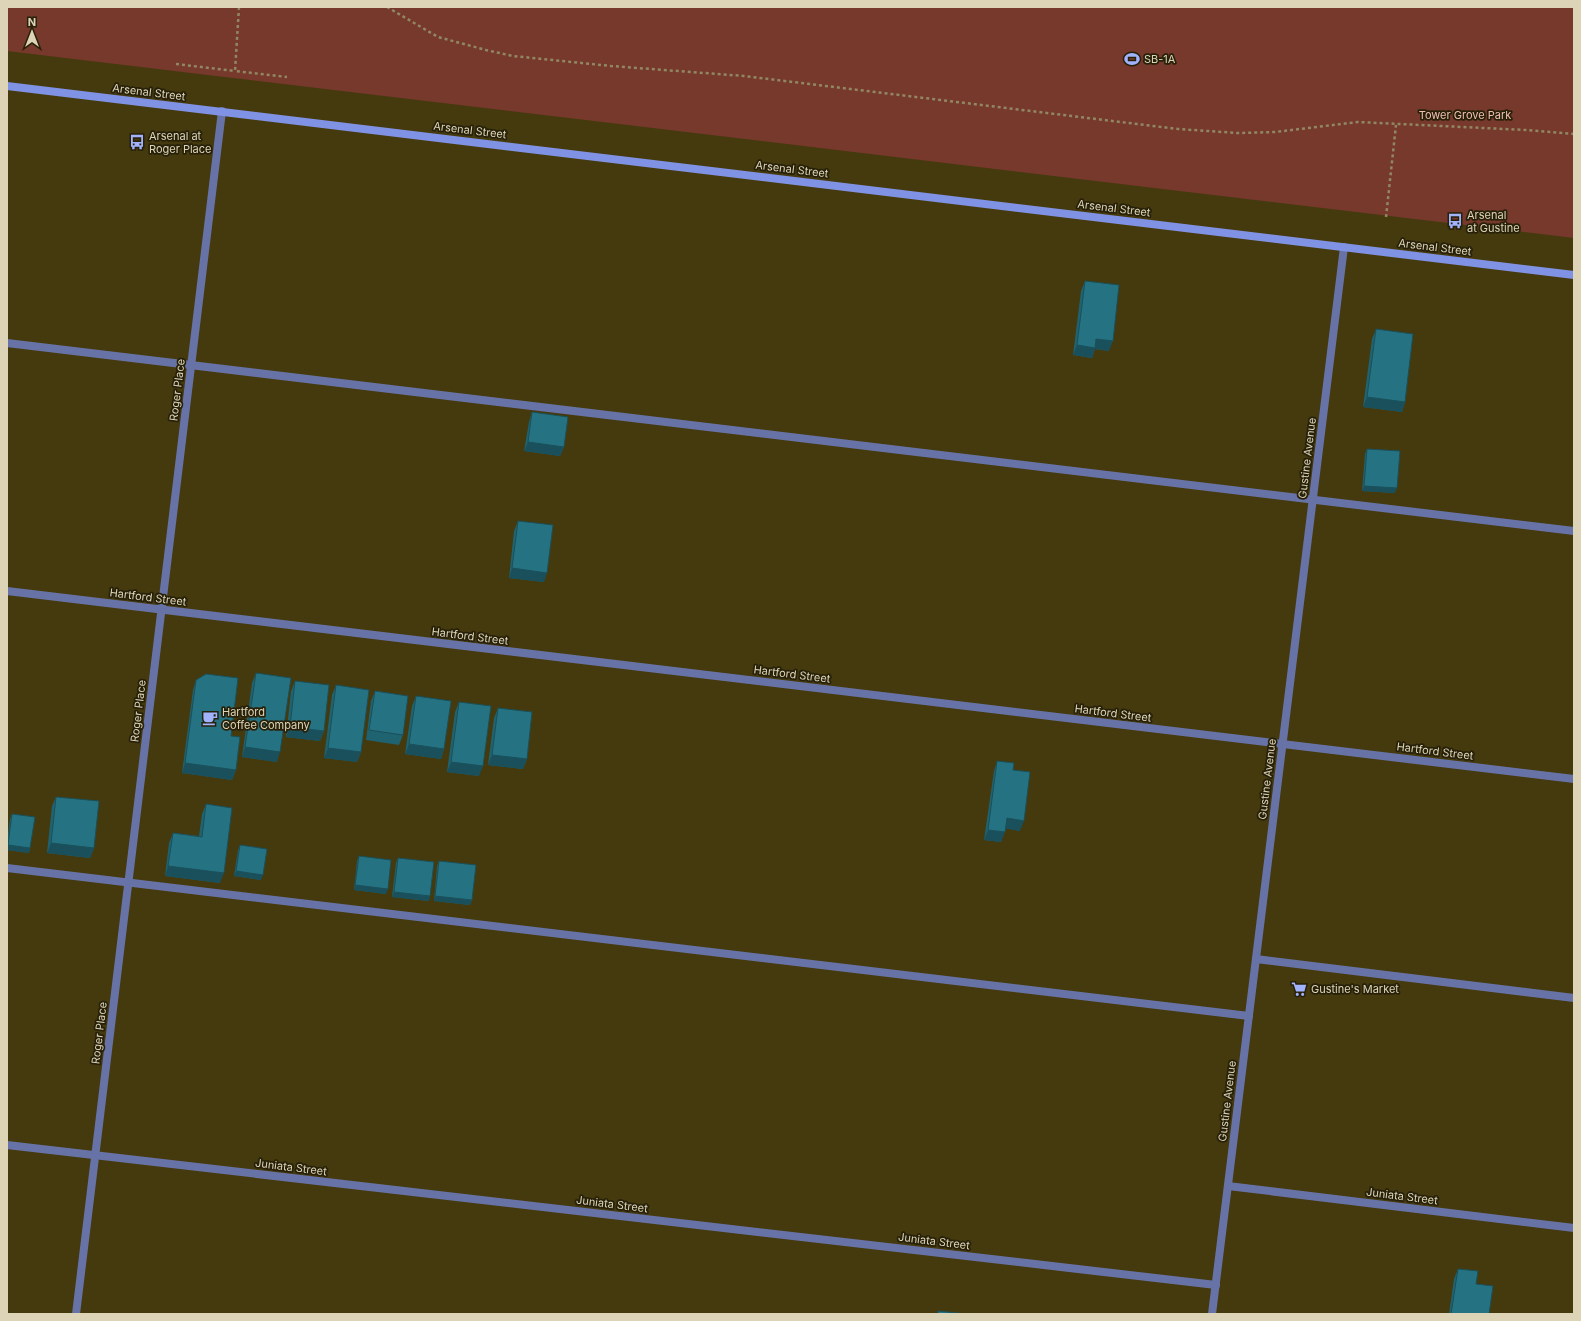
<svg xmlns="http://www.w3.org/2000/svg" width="1581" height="1321" font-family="Inter,sans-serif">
<rect width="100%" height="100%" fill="#45390e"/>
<path fill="#76392c" d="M7,7h1567v231l-1567,-187z"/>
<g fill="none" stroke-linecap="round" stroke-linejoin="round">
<g stroke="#928764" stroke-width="2.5" stroke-dasharray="3 3" stroke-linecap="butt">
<path d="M239,7l-4,64 52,6"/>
<path d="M387,7l51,30 48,13 27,6 98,10 133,10 434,53 60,4 37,-1 83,-10 168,8 48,4"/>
<path d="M176,64l59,7"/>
<path d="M1386,217l10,-92"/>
</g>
<g stroke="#6773a7" stroke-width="8">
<path d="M7,343l1567,188"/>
<path d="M7,868l1242,148"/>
<path d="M1256,959l318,39"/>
</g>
<g stroke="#6773a7" stroke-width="8">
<path d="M7,591l1567,188"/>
<path d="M7,1145l1209,140"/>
<path d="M1228,1186l346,42"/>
<path d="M76,1314l146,-1203"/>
</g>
<path stroke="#6773a7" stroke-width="8" d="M1212,1314l132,-1067"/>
<path stroke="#8092e3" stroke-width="8" d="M7,86l1567,189"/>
</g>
<g fill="#206370">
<path d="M1085,281l24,70 -14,-2 -3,9 -19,-3 8,-64z"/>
<path d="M1376,329l29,73 -3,10 -39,-5 9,-68z"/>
<path d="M532,412l32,35 -4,9 -36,-5 5,-29z"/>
<path d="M1367,449l28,44 -33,-2 3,-37z"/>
<path d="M518,521l26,61 -35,-4 5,-47z"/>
<path d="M256,673l21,89 -35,-5 10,-74z"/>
<path d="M196,680l35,56 5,34 -4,10 -50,-7 11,-83z"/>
<path d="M295,681l29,50 -4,10 -34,-4 5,-46z"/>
<path d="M336,685l25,67 -4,10 -33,-4 8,-63z"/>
<path d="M375,691l28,44 -4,10 -33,-5 5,-39z"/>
<path d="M416,696l28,53 -3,10 -36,-5 7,-48z"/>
<path d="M459,702l20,74 -32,-4 8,-60z"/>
<path d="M498,708l29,51 -4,10 -35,-4 6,-47z"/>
<path d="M997,761l16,9 7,61 -15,-3 -4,14 -17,-2 10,-69z"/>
<path d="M56,797l38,51 -4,10 -43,-5 5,-47z"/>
<path d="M206,804l14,79 -55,-7 4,-33 4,-10 26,3 3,-22z"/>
<path d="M12,814l18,34 -1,5 -22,-3v-7l3,-24z"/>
<path d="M240,845l21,35 -27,-4 4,-26z"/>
<path d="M359,856l27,38 -32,-4 3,-29z"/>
<path d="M398,858l31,43 -37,-4 4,-34z"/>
<path d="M439,861l33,39 -2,5 -36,-4 3,-35z"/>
<path d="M1458,1269l18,15 13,30h-40l5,-35z"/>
</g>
<g fill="#1a505b">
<path d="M1096,339l17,2 -4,10 -14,-2 -3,9 -19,-3 4,-10z"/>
<path d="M1367,397l38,5 -3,10 -39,-5z"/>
<path d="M528,442l36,5 -4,9 -36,-5z"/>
<path d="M1364,486l33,2 -2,5 -33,-2z"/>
<path d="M512,568l35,5 -3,9 -35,-4z"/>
<path d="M290,727l34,4 -4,10 -34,-4z"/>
<path d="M409,744l35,5 -3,10 -36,-5z"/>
<path d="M245,747l35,5 -3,10 -35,-5z"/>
<path d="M328,748l33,4 -4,10 -33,-4z"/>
<path d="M492,755l35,4 -4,10 -35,-4z"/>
<path d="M451,762l32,4 -4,10 -32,-4z"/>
<path d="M185,763l51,7 -4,10 -50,-7z"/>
<path d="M1007,818l17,3 -4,10 -17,-3z"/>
<path d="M988,830l17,2 -4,10 -17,-2z"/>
<path d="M51,843l43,5 -4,10 -43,-5z"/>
<path d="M8,845l22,3 -1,5 -22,-3z"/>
<path d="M168,866l56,7 -4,10 -55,-7z"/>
<path d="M236,871l27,4 -2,5 -27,-4z"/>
<path d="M355,885l33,4 -2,5 -32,-4z"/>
<path d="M394,892l36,4 -1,5 -37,-4z"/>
<path d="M435,896l37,4 -2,5 -36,-4z"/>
</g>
<g fill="#257382" stroke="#1a505b">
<path d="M1085,281l34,4 -6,56 -17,-2 -1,9 -18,-3z"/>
<path d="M1376,329l37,5 -8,68 -38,-5z"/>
<path d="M532,412l36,5 -4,30 -36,-5z"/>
<path d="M1367,449l33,2 -3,37 -33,-2z"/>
<path d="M518,521l35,4 -6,48 -35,-5z"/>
<path d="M256,673l35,5 -11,74 -35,-5z"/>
<path d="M206,674l32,4 -7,58 9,1 -4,33 -51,-7 11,-83z"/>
<path d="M295,681l34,4 -5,46 -34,-4z"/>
<path d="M336,685l33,5 -8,62 -33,-4z"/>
<path d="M375,691l33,5 -5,39 -34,-5z"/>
<path d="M416,696l35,5 -7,48 -35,-5z"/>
<path d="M459,702l32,4 -8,60 -32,-4z"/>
<path d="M498,708l34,4 -5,47 -35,-4z"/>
<path d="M997,761l17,2 -1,7 17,2 -6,49 -17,-3 -2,14 -17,-2z"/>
<path d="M56,797l43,4 -5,47 -43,-5z"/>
<path d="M206,804l26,4 -8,65 -56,-7 5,-33 29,4z"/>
<path d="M12,814l23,3 -5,31 -22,-3z"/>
<path d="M240,845l27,4 -4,26 -27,-4z"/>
<path d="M359,856l32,4 -3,29 -33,-4z"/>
<path d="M398,858l36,4 -4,34 -36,-4z"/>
<path d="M439,861l37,4 -4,35 -37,-4z"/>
<path d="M1458,1269l20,2 -2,13 17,2 -4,28h-38z"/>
<path d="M938,1311l29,3h-29z"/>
</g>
<defs>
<g id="stadium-bare" transform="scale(1.2)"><path d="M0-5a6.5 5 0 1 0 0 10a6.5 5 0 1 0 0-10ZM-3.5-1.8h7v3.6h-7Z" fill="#a1b3fd" stroke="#28210a" stroke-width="2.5" paint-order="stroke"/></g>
<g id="bus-bare" transform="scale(1.2)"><path d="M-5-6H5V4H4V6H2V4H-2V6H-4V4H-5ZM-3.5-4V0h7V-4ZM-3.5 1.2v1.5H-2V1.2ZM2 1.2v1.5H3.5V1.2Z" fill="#a1b3fd" stroke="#28210a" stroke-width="2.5" paint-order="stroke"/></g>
<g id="cafe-bare" transform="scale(1.2)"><path d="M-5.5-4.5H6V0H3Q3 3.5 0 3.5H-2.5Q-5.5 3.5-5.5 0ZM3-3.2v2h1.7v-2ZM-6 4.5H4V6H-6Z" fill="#a1b3fd" stroke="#28210a" stroke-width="2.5" paint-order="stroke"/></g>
<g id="supermarket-bare" transform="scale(1.2)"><path d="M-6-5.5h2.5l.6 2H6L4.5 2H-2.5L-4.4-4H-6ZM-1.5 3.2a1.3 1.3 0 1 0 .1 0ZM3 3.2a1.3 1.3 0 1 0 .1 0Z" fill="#a1b3fd" stroke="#28210a" stroke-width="2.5" paint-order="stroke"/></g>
</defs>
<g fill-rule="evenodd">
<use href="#stadium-bare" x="1132" y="59"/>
<use href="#bus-bare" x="137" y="142"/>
<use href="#bus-bare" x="1455" y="221"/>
<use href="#cafe-bare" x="210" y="718"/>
<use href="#supermarket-bare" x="1299" y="989"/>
</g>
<g text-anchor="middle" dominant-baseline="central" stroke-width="3.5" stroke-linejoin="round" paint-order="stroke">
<g font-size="11" fill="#ddd4b8" stroke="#28210a" text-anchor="start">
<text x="1144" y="59">SB-1A</text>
<text x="149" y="136">Arsenal at<tspan x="149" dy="13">Roger Place</tspan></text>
<text x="1467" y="215">Arsenal<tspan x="1467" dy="13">at Gustine</tspan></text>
<text x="222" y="712">Hartford<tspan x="222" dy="13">Coffee Company</tspan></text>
<text x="1311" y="989">Gustine's Market</text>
</g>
<g font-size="11" fill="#ddd4b8" stroke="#28210a">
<text transform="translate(149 92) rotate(7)">Arsenal Street</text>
<text transform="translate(470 130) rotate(7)">Arsenal Street</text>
<text transform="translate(792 169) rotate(7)">Arsenal Street</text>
<text transform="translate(1114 208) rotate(7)">Arsenal Street</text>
<text transform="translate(1435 247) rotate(7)">Arsenal Street</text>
<text transform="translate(177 390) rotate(-83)">Roger Place</text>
<text transform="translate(1307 458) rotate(-83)">Gustine Avenue</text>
<text transform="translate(148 597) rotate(7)">Hartford Street</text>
<text transform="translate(470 636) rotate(7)">Hartford Street</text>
<text transform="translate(792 674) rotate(7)">Hartford Street</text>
<text transform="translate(138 711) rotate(-83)">Roger Place</text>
<text transform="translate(1113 713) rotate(7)">Hartford Street</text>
<text transform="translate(1435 751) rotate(7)">Hartford Street</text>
<text transform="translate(1267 779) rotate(-83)">Gustine Avenue</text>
<text transform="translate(99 1033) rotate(-83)">Roger Place</text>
<text transform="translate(1227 1101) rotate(-83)">Gustine Avenue</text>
<text transform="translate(291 1167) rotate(7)">Juniata Street</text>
<text transform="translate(1402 1196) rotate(7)">Juniata Street</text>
<text transform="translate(612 1204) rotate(7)">Juniata Street</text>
<text transform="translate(934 1241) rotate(7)">Juniata Street</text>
</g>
<g font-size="11" fill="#f0beb3" stroke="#28210a">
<text x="1465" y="115">Tower Grove Park</text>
</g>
</g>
<rect width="1581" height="1321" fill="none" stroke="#ddd4b8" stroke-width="16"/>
<g transform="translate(32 32)" stroke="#28210a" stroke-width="3" paint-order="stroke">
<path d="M0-3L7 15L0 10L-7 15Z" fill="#ddd4b8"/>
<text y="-6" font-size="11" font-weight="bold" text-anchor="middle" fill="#ddd4b8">N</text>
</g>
</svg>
